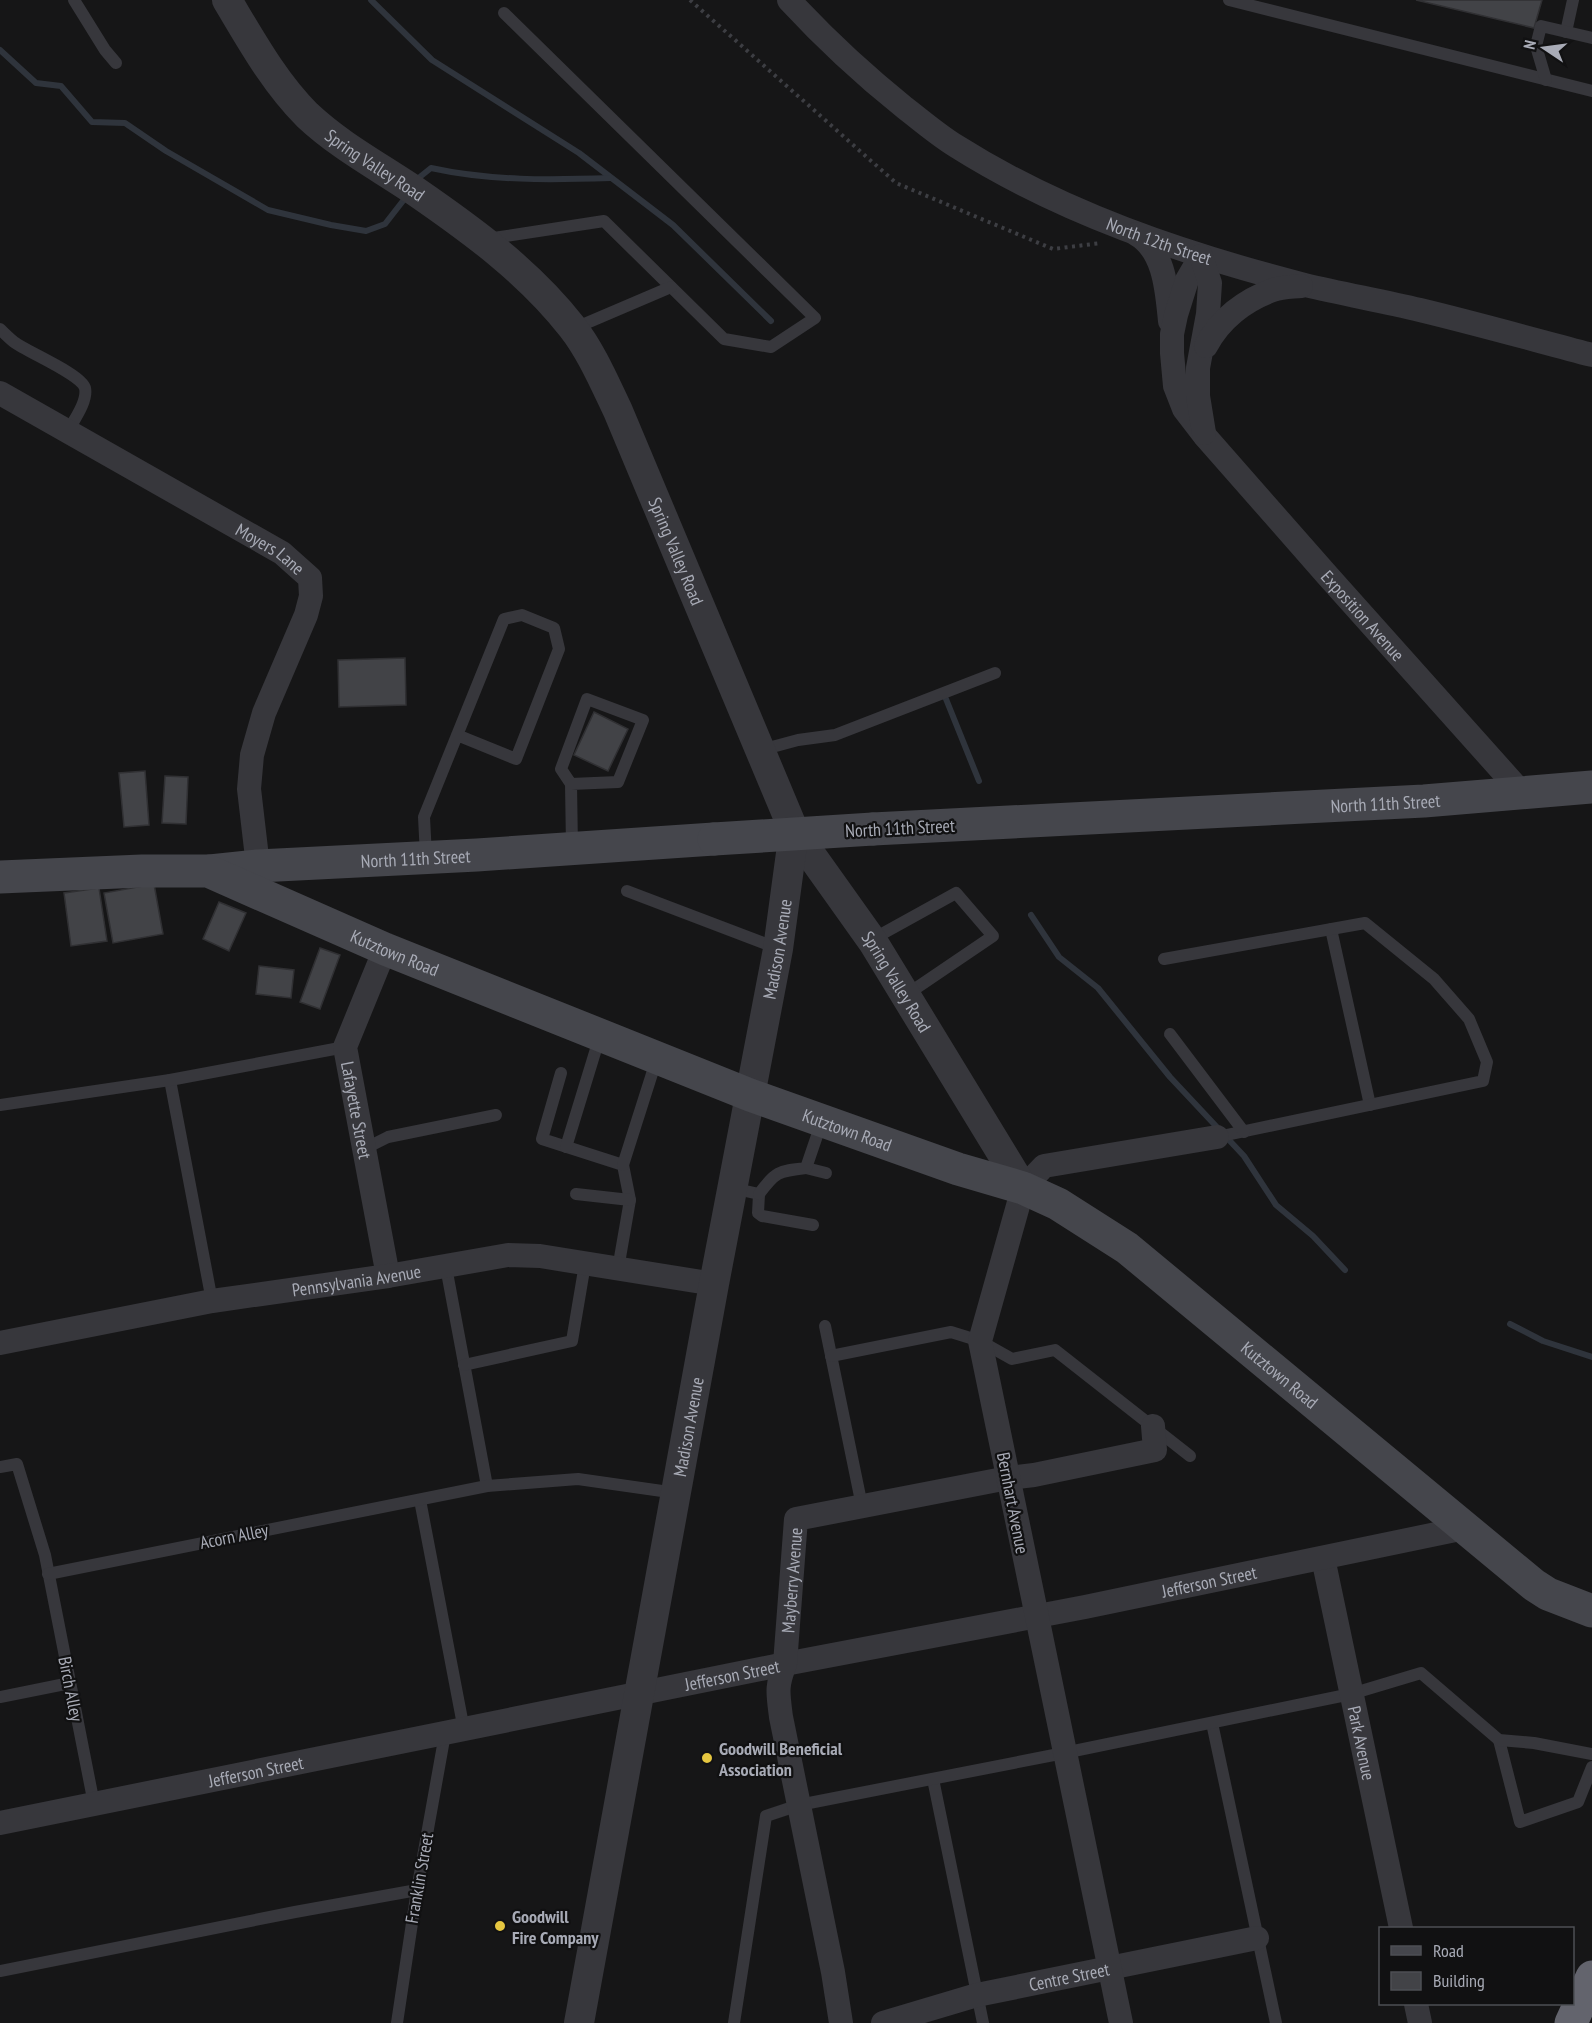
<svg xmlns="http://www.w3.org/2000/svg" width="1592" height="2023" font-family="'PT Sans Narrow',sans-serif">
<rect width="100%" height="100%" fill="#161617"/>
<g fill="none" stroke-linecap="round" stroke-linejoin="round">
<g stroke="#2f343c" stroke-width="6">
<path d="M371,0l61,60 147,93 94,72 98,96"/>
<path d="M0,50l36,33 25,3 31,36 33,1 41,28 102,59 63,15 35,6 19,-7 21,-27"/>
<path d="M416,180l15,-12c59,13 119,12 180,10"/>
<path d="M946,699l33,82"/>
<path d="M1031,915l28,42 39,31 72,89 74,79 32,49 37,31 32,34"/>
<path d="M1510,1324l33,17 49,16"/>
</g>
</g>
<g fill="#424347" stroke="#303033" stroke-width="1.5">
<path d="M1416,0h126l-8,28z"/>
<path d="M405,658l1,47 -67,2 -1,-47z"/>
<path d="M594,712l34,17 -20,42 -34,-16z"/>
<path d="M145,771l4,54 -25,2 -5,-54z"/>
<path d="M165,776l23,1 -2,47 -24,-1z"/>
<path d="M154,884l9,50 -50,9 -9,-50z"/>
<path d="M99,888l8,53 -36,5 -7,-53z"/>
<path d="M219,902l27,11 -17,38 -26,-12z"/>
<path d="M320,948l20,7 -20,54 -20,-7z"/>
<path d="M259,966l35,4 -3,28 -35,-4z"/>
</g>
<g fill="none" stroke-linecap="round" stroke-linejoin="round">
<path stroke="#3d3e43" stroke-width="4" stroke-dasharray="3 4.5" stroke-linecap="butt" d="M690,0l206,183 157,66 48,-6"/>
<g stroke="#37373c" stroke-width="12">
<path d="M74,0l31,50 11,13"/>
<path d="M1229,0l363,91"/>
<path d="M1566,32l7,-32"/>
<path d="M1546,80l-10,-34 5,-20 51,12"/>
<path d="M487,239l117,-18 120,118 47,8 44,-29 -311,-305"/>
<path d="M575,328l96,-41"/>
<path d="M0,329c5,5 9,9 14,13 13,10 67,32 71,46 3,13 -11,32 -17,43"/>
<path d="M761,750l37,-10 37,-5 160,-62"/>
<path d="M571,784l47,-2 25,-62 -56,-21 -26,70 10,15 1,63"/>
<path d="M426,856l-2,-39 80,-198 18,-4 32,13 5,21 -43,110 -59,-24"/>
<path d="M627,891l150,57"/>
<path d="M1331,929l39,176"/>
<path d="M871,940l85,-47 37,43 -87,59"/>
<path d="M1164,959l201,-36 69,56 35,40 18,43 -4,19 -266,56"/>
<path d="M1170,1034l74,98"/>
<path d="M561,1073l-19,66 81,26 7,35 -12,69"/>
<path d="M170,1080l42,221"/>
<path d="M0,1105l170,-25 175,-33"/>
<path d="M566,1147l34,-111"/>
<path d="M364,1149l24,-12 108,-22"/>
<path d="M623,1165l34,-107"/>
<path d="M806,1168l20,5"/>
<path d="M732,1188l27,6 -1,19 4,3 51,9"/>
<path d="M576,1194l54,6"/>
<path d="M759,1194c16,-22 19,-23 47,-26l16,-47"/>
<path d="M446,1267l41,219"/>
<path d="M825,1326l37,180"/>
<path d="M831,1356l120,-24 29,9 32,18 43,-9 135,106"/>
<path d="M464,1365l108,-24 13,-77"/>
<path d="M0,1467l17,-3 28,91 49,249"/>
<path d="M420,1500l44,230"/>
<path d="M48,1574l439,-88 91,-7 98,14"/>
<path d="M0,1697l70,-14"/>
<path d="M1212,1723l64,300"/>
<path d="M1499,1740l21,82 58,-20 14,-35"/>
<path d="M933,1779l50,244"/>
<path d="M0,1971l295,-59 122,-22"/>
<path d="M397,2023l20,-133 28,-156"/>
<path d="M734,2023l32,-207 33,-11 265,-52 287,-59 70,-21 78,67 35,3 58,11"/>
</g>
<g stroke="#37373c" stroke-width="24">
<path id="s1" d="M789,0c36,39 75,75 116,108 17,13 33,27 51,38 106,67 228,108 349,139 38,9 77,16 115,25 58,14 115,30 172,45"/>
<path d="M1136,234c29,16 31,58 34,87"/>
<path id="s2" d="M1201,256l-14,24 -11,35 -4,19v19l3,33 9,23 20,26 123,140 195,218"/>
<path d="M1201,256l9,27 -2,31 -10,54v28l6,37"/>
<path d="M1206,346c14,-27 39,-46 67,-56 8,-3 19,-3 28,-4"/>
<path id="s3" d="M0,393l282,160 28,25 1,18 -5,19 -42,98 -12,42 -3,34 9,77"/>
<path id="s4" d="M385,949l-40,98 43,229"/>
<path id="s5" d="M0,1343l212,-42 176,-25 120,-21 32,1 174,28"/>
<path id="s6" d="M1323,1558l78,370"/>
<path id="s7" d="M0,1823l785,-159 300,-57 380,-79"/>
<path d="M1416,2004l4,19"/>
<path id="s8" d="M841,2023l-8,-51 -52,-255c-3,-24 -5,-30 4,-53l11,-145 212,-41 26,-3 121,-25 -2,-24"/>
<path id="s9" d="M883,2023l94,-28 280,-57"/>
<path d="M1121,2023l-141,-682 43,-153 21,-22 173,-29"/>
</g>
<g stroke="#37373c" stroke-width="30">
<path id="s10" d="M227,0c24,40 47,82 80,115 33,31 71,51 108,76 58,40 114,81 157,136 19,24 33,57 46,84l176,420 79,111 150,246"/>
<path id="s11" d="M579,2023l135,-739 64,-335 16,-118"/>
</g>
<g stroke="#45464c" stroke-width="33">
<path id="s12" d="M873,829l551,-28 168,-14"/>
<path id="s13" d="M210,871l48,-5 219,-11 237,-16"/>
<path id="s14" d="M0,877l142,-6h66l177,78 365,146 208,74 65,19 35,16 69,44 407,337 14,9 44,17"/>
</g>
<path stroke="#63646d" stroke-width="33" d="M1571,2023l21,-46"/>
<path stroke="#45464c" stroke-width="33" d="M714,839l159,-10"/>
</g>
<g fill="#e5c640" stroke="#111112" stroke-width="2">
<circle cx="707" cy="1758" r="6"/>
<circle cx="500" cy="1926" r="6"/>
</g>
<g text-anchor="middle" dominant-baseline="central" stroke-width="4.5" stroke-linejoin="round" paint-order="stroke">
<g font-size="18" fill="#a8abb6" stroke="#111112">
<text stroke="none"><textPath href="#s10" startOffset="225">Spring Valley Road</textPath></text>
<text stroke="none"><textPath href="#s1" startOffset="447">North 12th Street</textPath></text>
<text stroke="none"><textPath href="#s3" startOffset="312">Moyers Lane</textPath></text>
<text stroke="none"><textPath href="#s10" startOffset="729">Spring Valley Road</textPath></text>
<text stroke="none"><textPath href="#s2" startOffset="434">Exposition Avenue</textPath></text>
<text stroke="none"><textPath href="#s12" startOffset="513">North 11th Street</textPath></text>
<text transform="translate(900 828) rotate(-3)">North 11th Street</text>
<text stroke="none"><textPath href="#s13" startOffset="206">North 11th Street</textPath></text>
<text stroke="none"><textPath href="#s11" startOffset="1092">Madison Avenue</textPath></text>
<text stroke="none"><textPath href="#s14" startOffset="412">Kutztown Road</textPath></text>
<text stroke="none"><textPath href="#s10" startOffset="1215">Spring Valley Road</textPath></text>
<text stroke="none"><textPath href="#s4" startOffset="170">Lafayette Street</textPath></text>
<text stroke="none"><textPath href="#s14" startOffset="898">Kutztown Road</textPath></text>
<text stroke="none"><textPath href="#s5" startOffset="362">Pennsylvania Avenue</textPath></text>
<text stroke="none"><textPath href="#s14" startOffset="1402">Kutztown Road</textPath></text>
<text stroke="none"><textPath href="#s11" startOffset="606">Madison Avenue</textPath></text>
<text transform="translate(1013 1503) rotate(79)">Bernhart Avenue</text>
<text transform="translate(234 1536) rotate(-11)">Acorn Alley</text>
<text stroke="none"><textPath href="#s8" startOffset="450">Mayberry Avenue</textPath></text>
<text stroke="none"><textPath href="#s7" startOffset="1233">Jefferson Street</textPath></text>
<text stroke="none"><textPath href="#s7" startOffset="747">Jefferson Street</textPath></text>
<text transform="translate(71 1689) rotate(79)">Birch Alley</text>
<text stroke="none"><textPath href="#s6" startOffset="189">Park Avenue</textPath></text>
<text stroke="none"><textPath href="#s7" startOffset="261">Jefferson Street</textPath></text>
<text transform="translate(419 1878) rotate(-80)">Franklin Street</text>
<text stroke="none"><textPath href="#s9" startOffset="192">Centre Street</textPath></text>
</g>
<g font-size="18" font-weight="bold" fill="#a8abb6" stroke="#111112" text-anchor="start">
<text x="719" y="1748">Goodwill Beneficial<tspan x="719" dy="21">Association</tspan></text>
<text x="512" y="1916">Goodwill<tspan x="512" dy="21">Fire Company</tspan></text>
</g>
</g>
<rect x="1379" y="1927" width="195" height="78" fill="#111112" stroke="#4d4f54" stroke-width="1.5"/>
<rect x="1391" y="1946" width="30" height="9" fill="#45464c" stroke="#4d4f54" stroke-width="1.5"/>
<text x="1433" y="1957" font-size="18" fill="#a8abb6">Road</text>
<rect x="1391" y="1972" width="30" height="18" fill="#424347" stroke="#4d4f54" stroke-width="1.5"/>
<text x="1433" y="1987" font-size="18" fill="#a8abb6">Building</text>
<g transform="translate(1544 48) rotate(283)" stroke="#111112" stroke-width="4.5" paint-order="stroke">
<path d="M0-4.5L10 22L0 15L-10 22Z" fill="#a8abb6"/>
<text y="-9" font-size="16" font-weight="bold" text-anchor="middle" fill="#a8abb6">N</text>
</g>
</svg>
